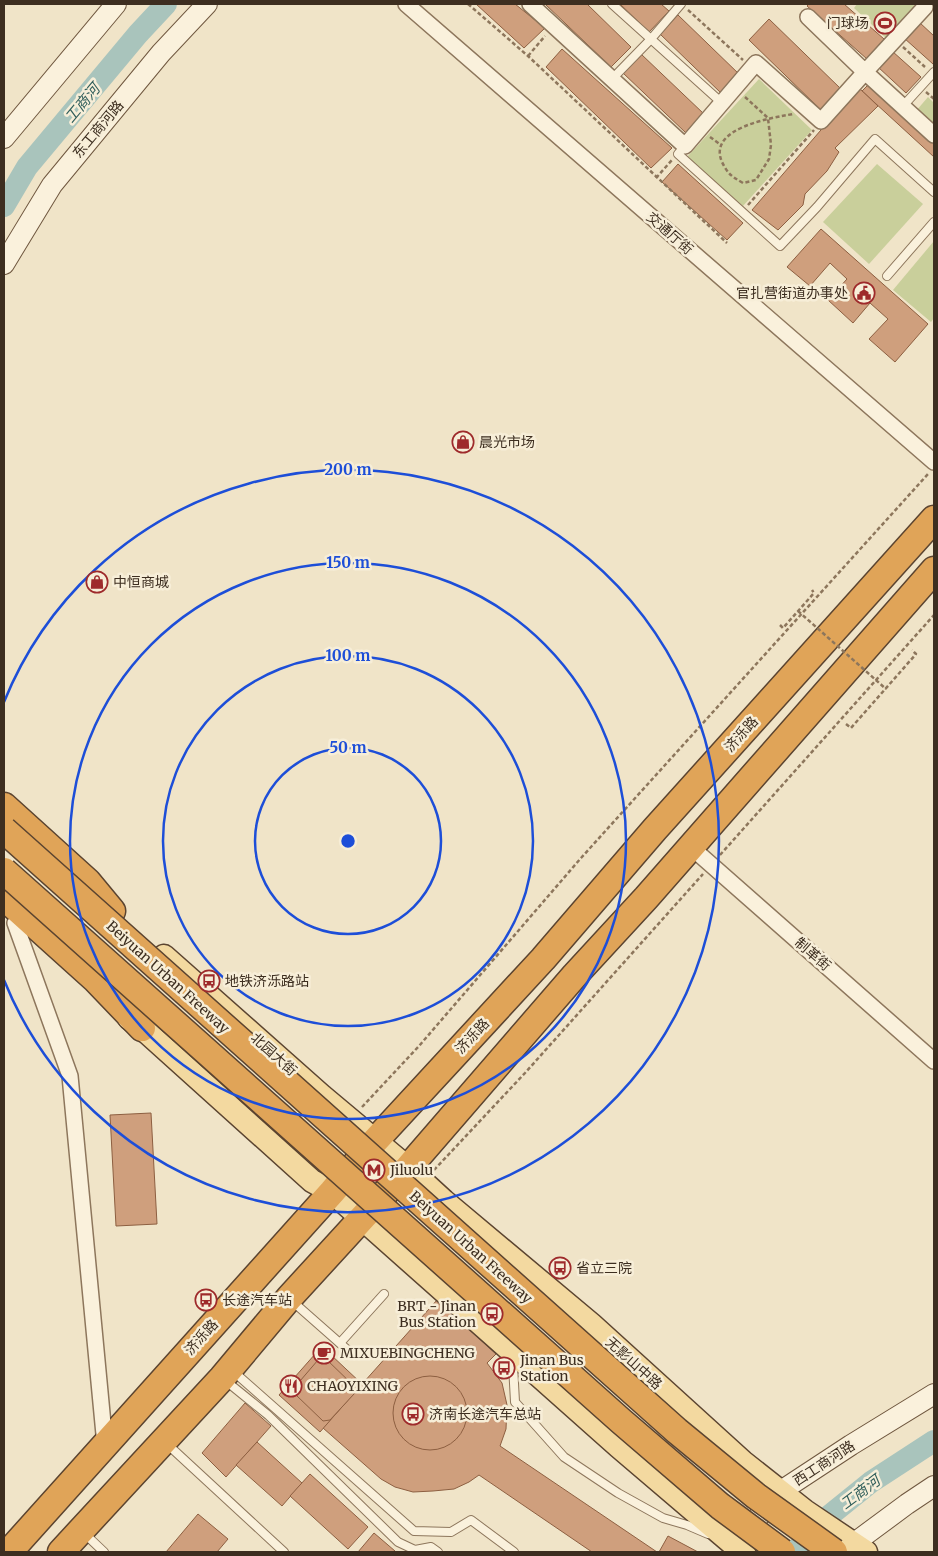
<svg xmlns="http://www.w3.org/2000/svg" width="938" height="1556" font-family="Merriweather,'Noto Sans SC',serif">
<rect width="100%" height="100%" fill="#f0e4c8"/>
<g fill="#c9cf9b">
<path d="M857,4h55l3,2 -28,33 -33,-31z"/>
<path d="M759,79l53,51 -69,76 -56,-49z"/>
<path d="M928,97l6,6v25l-18,-17z"/>
<path d="M877,164l46,40 -54,60 -46,-42z"/>
<path d="M934,241v77l-3,4 -38,-32z"/>
</g>
<g fill="none" stroke-linecap="round" stroke-linejoin="round">
<g stroke="#a9c4bc" stroke-width="22">
<path d="M4,206l23,-39 111,-133 28,-30"/>
<path d="M796,1552l13,-20 62,-50 63,-41"/>
</g>
</g>
<g fill="#cf9f7d" stroke="#8d5f41">
<path d="M476,4h39l30,24 -21,20z"/>
<path d="M545,4h42l44,43 -20,20z"/>
<path d="M620,4h41l8,7 -20,21z"/>
<path d="M809,4h35l40,35 -17,20 -60,-53z"/>
<path d="M678,15l62,60 -18,19 -62,-60z"/>
<path d="M769,19l72,70 -20,21 -72,-70z"/>
<path d="M919,22l15,14v26l-1,2 -29,-26z"/>
<path d="M562,49l110,99 -21,20 -105,-101z"/>
<path d="M892,51l29,26 -15,16 -28,-26z"/>
<path d="M641,54l63,60 -18,19 -63,-60z"/>
<path d="M871,82l63,58v17l-72,-66z"/>
<path d="M858,87l20,19 -43,42 4,4 -12,19 -22,23 -2,11 -25,25 -26,-20z"/>
<path d="M678,164l65,59 -16,17 -65,-58z"/>
<path d="M821,229l107,95 -33,38 -26,-23 19,-20 -18,-16 -17,20 -25,-23 19,-21 -17,-16 -20,23 -23,-19z"/>
<path d="M151,1113l6,111 -41,2 -6,-111z"/>
<path d="M437,1300l59,54 -9,9 15,20 5,22 -1,24 -6,17 157,106h-65l-113,-77 -10,7 -15,7 -21,2 -20,1 -18,-5 -14,-8 -58,-51z"/>
<path d="M319,1345l9,1 2,3v5l32,30 -42,48 -41,-37 37,-42v-4z"/>
<path d="M325,1358l30,29 -1,7 -24,26 -7,1 -27,-26 -2,-7 24,-28z"/>
<circle cx="430" cy="1413" r="37"/>
<path d="M245,1403l26,23 -45,51 -24,-24z"/>
<path d="M257,1442l45,41 -20,23 -46,-41z"/>
<path d="M310,1474l58,53 -20,22 -58,-53z"/>
<path d="M198,1514l30,25 -11,13h-51z"/>
<path d="M374,1533l21,18 -1,1h-36z"/>
<path d="M668,1536l30,16h-39z"/>
</g>
<g fill="none" stroke-linecap="round" stroke-linejoin="round">
<g stroke="#8d765c" stroke-width="10">
<g id="lane">
<path d="M612,4l110,99"/>
<path d="M612,79l39,-40 30,-35"/>
<path d="M903,106l31,-34"/>
<path d="M685,146l-7,8 102,92 37,-39 58,-68 59,53"/>
<path d="M887,276l47,-54"/>
<path d="M292,1301l59,52"/>
<path d="M340,1343l44,-49"/>
<path d="M509,1360l4,5 2,37 49,55 54,36 45,25 24,7 21,9"/>
<path d="M234,1372l180,159 37,1 20,-12 43,32"/>
<path d="M226,1381l42,34 130,127 17,8 16,-3 7,5"/>
<path d="M166,1443l118,109"/>
<path d="M84,1533l20,19"/>
</g>
</g>
<g stroke="#8d765c" stroke-width="18">
<g id="street">
<path d="M406,4l528,458"/>
<path d="M530,4l155,142 71,-83 65,58 44,-49 69,63"/>
<path d="M808,17l57,55 60,-65"/>
<path d="M691,847l243,214"/>
<path d="M15,923l55,153 35,369"/>
</g>
</g>
<g stroke="#6f573f" stroke-width="22">
<g id="secondary">
<path d="M4,138l112,-134"/>
<path d="M4,264l48,-79 109,-132 46,-49"/>
<path d="M740,1538l41,-47 70,-46 83,-51"/>
<path d="M845,1552l8,-8 54,-40 27,-18"/>
</g>
</g>
<g stroke="#5b4430" stroke-width="25">
<g id="primary">
<path d="M164,956l158,140 86,72 36,33 147,123 152,138 62,49 61,41"/>
<path d="M129,1018l13,10 170,153 20,11 287,255 115,98 10,7"/>
</g>
</g>
<g stroke="#5b4430" stroke-width="29">
<g id="highway">
<path d="M4,806l84,76 24,29"/>
<path d="M4,897l91,82 47,49"/>
<path d="M9,1552l323,-360 43,-51 168,-182 112,-130 279,-310"/>
<path d="M61,1552l161,-174 67,-80 119,-130 167,-193 71,-77 288,-328"/>
</g>
</g>
<g stroke="#8d765c" stroke-width="2.5" stroke-dasharray="4 2.5" stroke-linecap="butt">
<path d="M468,4l60,52 199,187"/>
<path d="M688,10l55,50"/>
<path d="M903,47l22,20"/>
<path d="M528,56l17,-20"/>
<path d="M926,92l8,7"/>
<path d="M745,97l23,21 3,27 -2,14 -13,21 -13,3c-12,-7 -15,-9 -21,-21 -15,-34 49,-44 71,-48"/>
<path d="M710,137l11,8"/>
<path d="M656,178l16,-18"/>
<path d="M748,205l66,-75"/>
<path d="M780,625l3,3 31,-35 -2,-3"/>
<path d="M846,724l5,4 65,-74 -4,-4"/>
<path d="M720,855l214,-240"/>
<path d="M362,1107l57,-61 162,-188 347,-384"/>
<path d="M434,1170l91,-97 178,-199"/>
</g>
<use href="#lane" stroke="#faf1dc" stroke-width="8"/>
<use href="#street" stroke="#faf1dc" stroke-width="15"/>
<use href="#secondary" stroke="#faf1dc" stroke-width="20"/>
<use href="#primary" stroke="#f3d9a0" stroke-width="22"/>
<use href="#highway" stroke="#e0a458" stroke-width="26"/>
<g stroke="#5b4430" stroke-width="29" stroke-linecap="butt">
<g id="highway-bridge">
<path d="M4,830l673,601 79,65 78,56"/>
<path d="M4,871l617,550 99,85 62,46"/>
</g>
</g>
<path stroke="#8d765c" stroke-width="2.5" stroke-dasharray="4 2.5" stroke-linecap="butt" d="M798,611l88,78"/>
<use href="#highway-bridge" stroke="#e0a458" stroke-width="26"/>
</g>
<g fill="none" stroke="#1d4ed8" stroke-width="2.5">
<circle cx="348" cy="841" r="93"/>
<circle cx="348" cy="841" r="185"/>
<circle cx="348" cy="841" r="278"/>
<path d="M4 702A371 371 0 1 1 4 980"/>
</g>
<defs>
<g id="stadium-ring" transform="scale(1.125)"><circle r="9.5" fill="#f7eed8" stroke="#9e2a2b" stroke-width="1.5"/><path d="M0-5a6.5 5 0 1 0 0 10a6.5 5 0 1 0 0-10ZM-3.5-1.8h7v3.6h-7Z" fill="#9e2a2b"/></g>
<g id="civic-ring" transform="scale(1.125)"><circle r="9.5" fill="#f7eed8" stroke="#9e2a2b" stroke-width="1.5"/><path d="M-.6-6.5H3V-4.5H.6V-3L4-1V1h2V6H-6V1h2V-1L-.6-3ZM-1.2 2.5V6h2.4V2.5Z" fill="#9e2a2b"/></g>
<g id="shop-ring" transform="scale(1.125)"><circle r="9.5" fill="#f7eed8" stroke="#9e2a2b" stroke-width="1.5"/><path d="M-5-2.5h2.3a2.7 3.5 0 0 1 5.4 0H5L5.5 6h-11ZM-1.5-2.5h3a1.5 2.3 0 0 0-3 0Z" fill="#9e2a2b"/></g>
<g id="bus-ring" transform="scale(1.125)"><circle r="9.5" fill="#f7eed8" stroke="#9e2a2b" stroke-width="1.5"/><path d="M-5-6H5V4H4V6H2V4H-2V6H-4V4H-5ZM-3.5-4V0h7V-4ZM-3.5 1.2v1.5H-2V1.2ZM2 1.2v1.5H3.5V1.2Z" fill="#9e2a2b"/></g>
<g id="metro-ring" transform="scale(1.125)"><circle r="9.5" fill="#f7eed8" stroke="#9e2a2b" stroke-width="1.5"/><path d="M-5.5 5V-5H-3L0 0L3-5H5.5V5H3V-.5L0 4L-3-.5V5Z" fill="#9e2a2b"/></g>
<g id="cafe-ring" transform="scale(1.125)"><circle r="9.5" fill="#f7eed8" stroke="#9e2a2b" stroke-width="1.5"/><path d="M-5.5-4.5H6V0H3Q3 3.5 0 3.5H-2.5Q-5.5 3.5-5.5 0ZM3-3.2v2h1.7v-2ZM-6 4.5H4V6H-6Z" fill="#9e2a2b"/></g>
<g id="restaurant-ring" transform="scale(1.125)"><circle r="9.5" fill="#f7eed8" stroke="#9e2a2b" stroke-width="1.5"/><path d="M-5-6h1v4h1v-4h1v4h1v-4h1v5L-1.5 .5V6h-2V.5L-5-1ZM5-6V6H3V1.5H1.5Q1.5-4 5-6Z" fill="#9e2a2b"/></g>
</defs>
<g fill-rule="evenodd">
<use href="#stadium-ring" x="885" y="23"/>
<use href="#civic-ring" x="864" y="293"/>
<use href="#shop-ring" x="463" y="442"/>
<use href="#shop-ring" x="97" y="582"/>
<use href="#bus-ring" x="209" y="981"/>
<use href="#metro-ring" x="374" y="1170"/>
<use href="#bus-ring" x="560" y="1268"/>
<use href="#bus-ring" x="206" y="1300"/>
<use href="#bus-ring" x="492" y="1314"/>
<use href="#cafe-ring" x="324" y="1353"/>
<use href="#bus-ring" x="504" y="1368"/>
<use href="#restaurant-ring" x="291" y="1386"/>
<use href="#bus-ring" x="413" y="1414"/>
</g>
<g text-anchor="middle" dominant-baseline="central" stroke-width="5" stroke-linejoin="round" paint-order="stroke">
<g font-size="14" fill="#3d2e20" stroke="#f7eed8" text-anchor="start">
<text x="869" y="23" text-anchor="end">门球场</text>
<text x="848" y="293" text-anchor="end">官扎营街道办事处</text>
<text x="479" y="442">晨光市场</text>
<text x="113" y="582">中恒商城</text>
<text x="225" y="981">地铁济泺路站</text>
<text x="390" y="1170">Jiluolu</text>
<text x="576" y="1268">省立三院</text>
<text x="222" y="1300">长途汽车站</text>
<text x="476" y="1306" text-anchor="end">BRT - Jinan<tspan x="476" dy="16">Bus Station</tspan></text>
<text x="340" y="1353">MIXUEBINGCHENG</text>
<text x="520" y="1360">Jinan Bus<tspan x="520" dy="16">Station</tspan></text>
<text x="307" y="1386">CHAOYIXING</text>
<text x="429" y="1414">济南长途汽车总站</text>
</g>
<g font-size="14" fill="#3d2e20" stroke="#f7eed8">
<text transform="translate(98 129) rotate(-50)">东工商河路</text>
<text transform="translate(670 233) rotate(41)">交通厅街</text>
<text transform="translate(741 734) rotate(-48)">济泺路</text>
<text transform="translate(813 954) rotate(41)">制革街</text>
<text transform="translate(168 977) rotate(42)">Beiyuan Urban Freeway</text>
<text transform="translate(472 1036) rotate(-47)">济泺路</text>
<text transform="translate(274 1054) rotate(42)">北园大街</text>
<text transform="translate(471 1247) rotate(42)">Beiyuan Urban Freeway</text>
<text transform="translate(201 1337) rotate(-48)">济泺路</text>
<text transform="translate(634 1363) rotate(42)">无影山中路</text>
<text transform="translate(824 1463) rotate(-33)">西工商河路</text>
</g>
<g font-size="15" font-style="italic" fill="#2f5d5a" stroke="#f7eed8">
<text transform="translate(82 103) rotate(-50)">工商河</text>
<text transform="translate(860 1492) rotate(-37)">工商河</text>
</g>
</g>
<circle cx="348" cy="841" r="8" fill="#1d4ed8" stroke="#f7eed8" stroke-width="2.5"/>
<g font-size="15" text-anchor="middle" font-weight="bold" fill="#1d4ed8" stroke="#f7eed8" stroke-width="5" stroke-linejoin="round" paint-order="stroke">
<text x="348" y="475">200 m</text>
<text x="348" y="568">150 m</text>
<text x="348" y="661">100 m</text>
<text x="348" y="753">50 m</text>
</g>
<rect width="938" height="1556" fill="none" stroke="#3d2e20" stroke-width="10"/>
</svg>
